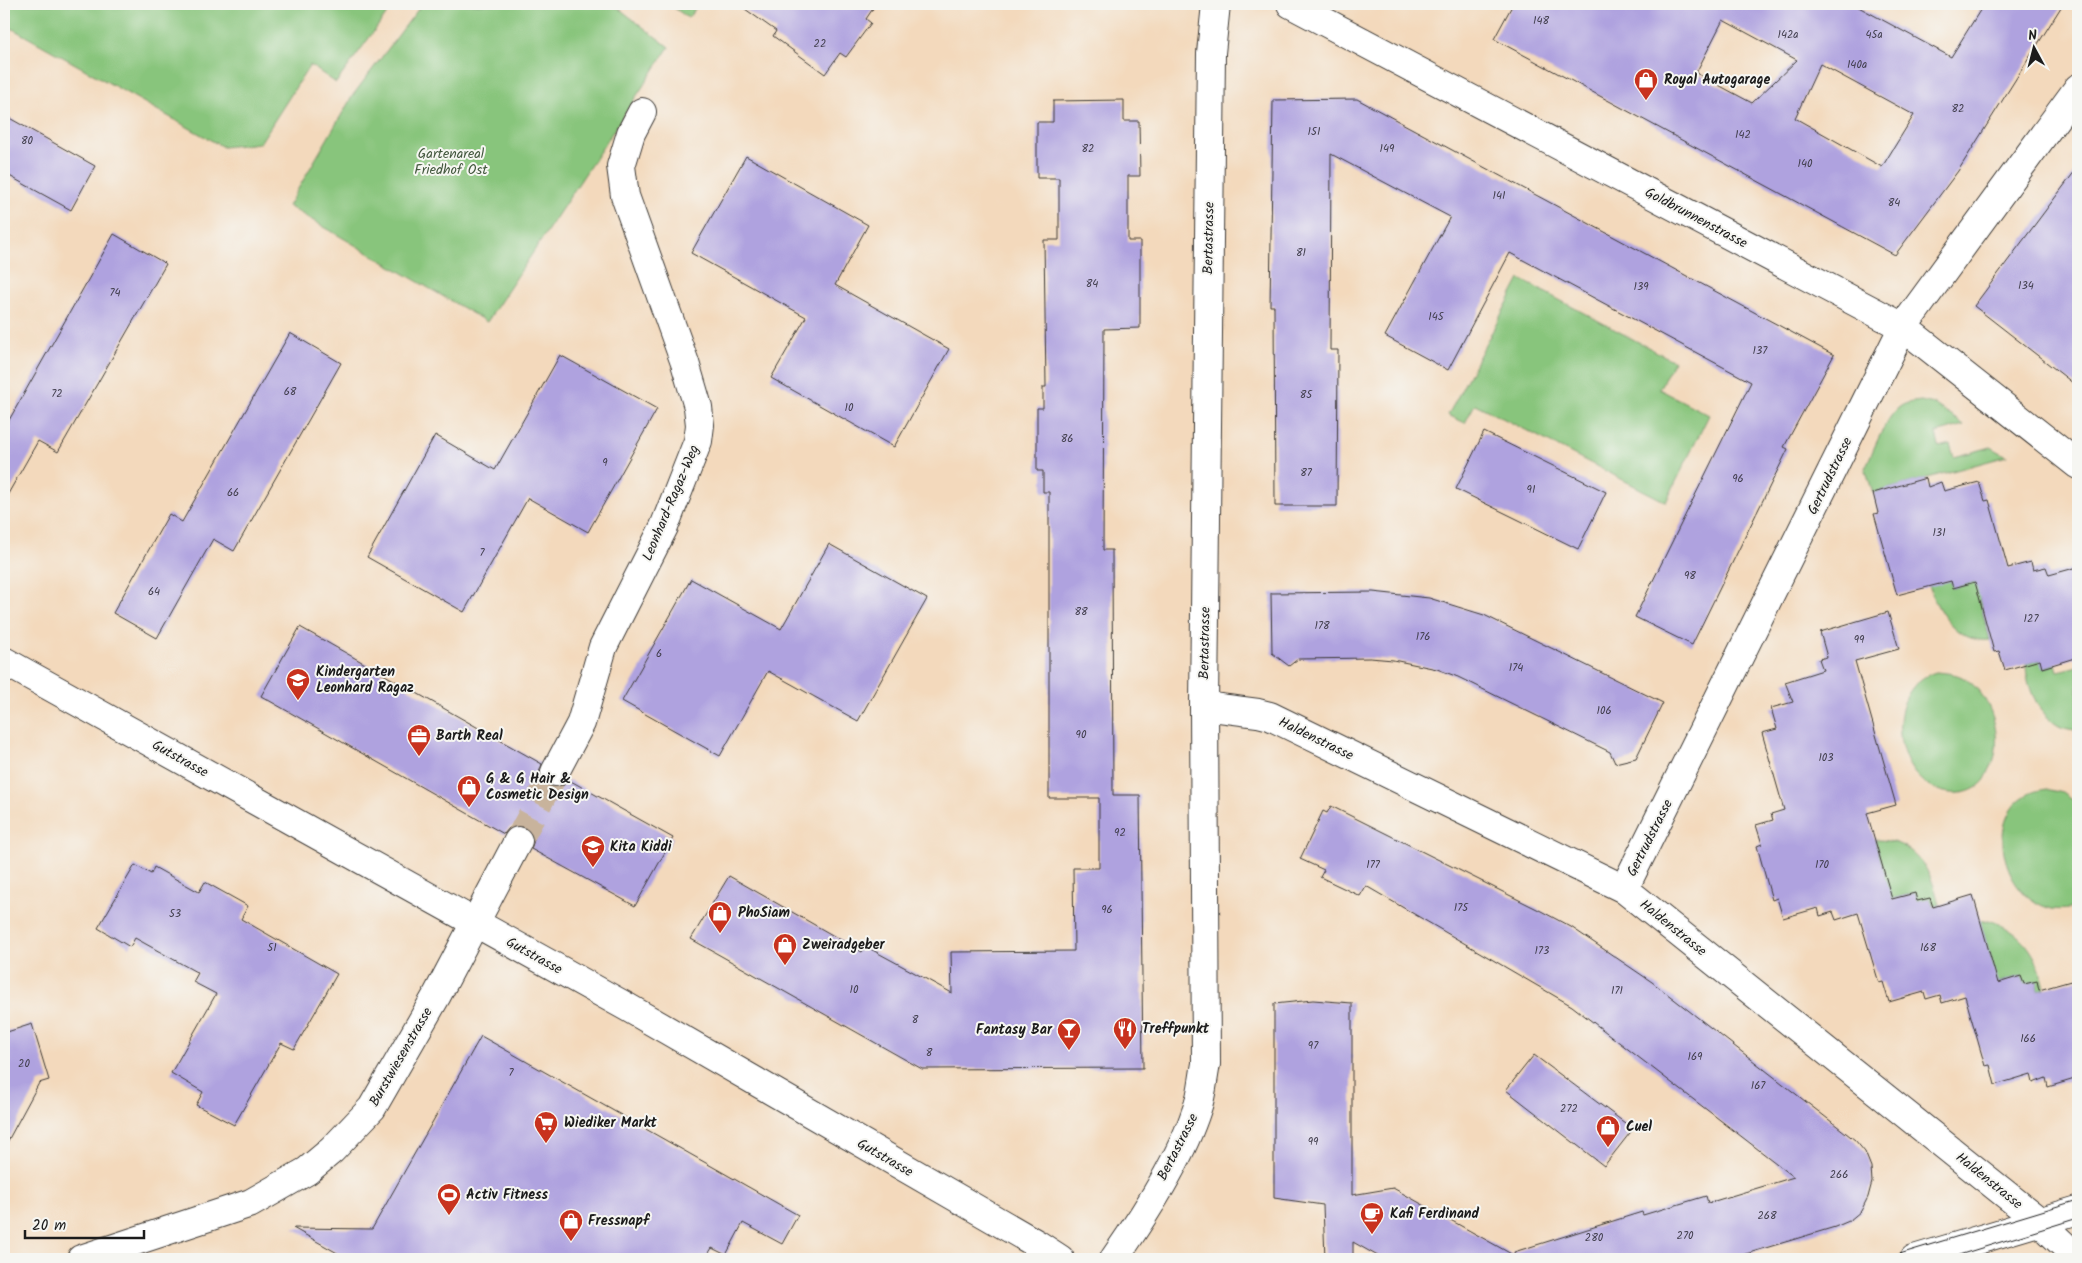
<svg xmlns="http://www.w3.org/2000/svg" width="2082" height="1263" font-family="Kalam,sans-serif">
<rect width="100%" height="100%" fill="#f6f6f2"/>
<filter id="ink" filterUnits="userSpaceOnUse"><feTurbulence type="fractalNoise" baseFrequency=".02" numOctaves="2"/><feDisplacementMap in="SourceGraphic" scale="10" xChannelSelector="R" yChannelSelector="G"/><feConvolveMatrix kernelMatrix="1 2 1 2 8 2 1 2 1" color-interpolation-filters="sRGB"/></filter>
<filter id="wash" filterUnits="userSpaceOnUse"><feTurbulence type="fractalNoise" baseFrequency=".0096" numOctaves="4" result="noise"/><feDisplacementMap in="SourceGraphic" scale="20" xChannelSelector="R" yChannelSelector="G"/><feGaussianBlur stdDeviation="1.12" result="paint"/><feColorMatrix in="noise" values="0 0 0 0 0 0 0 0 0 0 0 0 0 0 0 0 0 1.4 0 .05"/><feComposite in="paint" operator="in"/></filter>
<g filter="url(#wash)">
<rect width="100%" height="100%" fill="#f3d9bc"/>
<g fill="#88c57b" stroke="#52704c">
<path d="M4,4h390l-58,79 -26,-18 -50,78 -37,4 -219,-123z"/>
<path d="M422,4h191l56,43 -182,275 -199,-116 65,-111z"/>
<path d="M669,4h30l-11,14z"/>
<path d="M1520,279l154,82 -15,28 50,26 -43,87 -191,-98 -10,19 -17,-8z"/>
<path d="M1921,401l13,3 30,21 -28,8 3,14 11,-3 4,13 37,-10 16,9 -134,37 -8,-25c8,-16 21,-53 36,-62 6,-4 13,-4 20,-5z"/>
<path d="M1927,579l24,2 2,7 26,-7 5,16 -5,2 11,41c-35,4 -55,-32 -63,-61z"/>
<path d="M2040,660l3,8 13,-4 2,7 20,-5v65c-6,-2 -14,-2 -19,-5 -21,-12 -33,-40 -33,-62z"/>
<path d="M1936,672c9,1 18,1 26,5 29,15 43,61 29,90 -3,5 -5,13 -9,16 -15,15 -40,12 -56,1 -37,-26 -36,-99 10,-112z"/>
<path d="M2046,789l17,4 15,11v102c-7,4 -18,4 -26,3 -56,-13 -72,-112 -6,-120z"/>
<path d="M1875,840c39,-1 57,30 64,65l-6,1 -3,-8 -13,3 -2,-8 -28,7v-17z"/>
<path d="M1989,920c34,12 49,34 56,68l-6,2 -2,-9 -13,3 -3,-8 -27,8 -1,-18 -13,-45z"/>
</g>
<g id="blocks">
<g fill="#afa2df" fill-rule="evenodd">
<path d="M738,4h138l-10,15 5,4 -25,34 -6,-4 -15,21 -52,-38 3,-5z"/>
<path d="M1513,4h340l98,53 33,-53h79l-105,167 -63,84 -401,-216zM1723,20l74,40 -45,43 -56,-30zM1820,64l94,51 -32,52 -87,-49z"/>
<path d="M1357,99l477,256 -50,92 4,2 -96,196 -57,-28 116,-235 -241,-129 -62,117 -63,-34 65,-119 -119,-63 -1,196h8l-1,156h-62l-1,-200h-4l3,-206z"/>
<path d="M1124,100v21h15l1,55h-12v65h12v87l-36,1 -1,221h9l1,245h27l3,273 -221,1 -231,-130 38,-63 133,76 3,-6 87,47 -1,-41 123,-1 -1,-83h26v-70h-50v-306h-6v-21h-6v-63h6v-21h3l-2,-147h15v-62h-22v-56h16v-21z"/>
<path d="M4,115l91,51 -24,44 -67,-37z"/>
<path d="M746,156l122,69 -33,60 114,64 -55,98 -123,-69 35,-61 -115,-64z"/>
<path d="M2078,167v220l-104,-81z"/>
<path d="M114,234l52,30 -108,188 -20,-11 -34,60v-72z"/>
<path d="M290,333l51,30 -107,188 -21,-12 -56,99 -44,-25 56,-99 13,8z"/>
<path d="M560,355l97,54 -69,123 -60,-34 -64,114 -97,-55 68,-122 60,35z"/>
<path d="M1484,432l122,60 -28,57 -122,-60z"/>
<path d="M1926,478l2,9 13,-5 3,9 35,-9 6,19 4,-1 19,68 23,-6 2,8 13,-3 3,8 29,-8v90l-36,11 -2,-8 -35,10 -6,-19 -5,1 -19,-70 -22,6 -2,-7 -54,14 -23,-81 4,-1 -5,-20z"/>
<path d="M829,544l98,55 -69,122 -90,-50 -48,85 -98,-55 69,-122 90,50z"/>
<path d="M1373,592l56,6 55,17 179,88 -27,55 -21,5 -5,-11 -152,-75 -21,-8 -44,-9 -23,-2 -72,1 -9,7 -17,-13 -1,-60z"/>
<path d="M1888,612l11,37 -44,12 41,144 -29,8 25,86 23,-6 2,8 13,-3 3,9 40,-12 25,88 23,-7 3,8 13,-3 2,9 39,-11v99l-30,9 -2,-9 -13,5 -2,-9 -36,11 -5,-20 -5,1 -20,-70 -23,7 -2,-8 -14,4 -2,-7 -35,10 -6,-20 -4,1 -21,-70 -22,7 -3,-8 -13,4 -2,-8 -35,10 -6,-20 -5,2 -15,-54 5,-2 -6,-19 17,-5 -2,-6 13,-4 -22,-77 15,-4 -6,-21 22,-6 -8,-20 38,-12 -4,-11 8,-2 -7,-25z"/>
<path d="M300,627l242,137 -3,9 3,7 5,6 9,2 8,-3 5,-5 104,58 -38,68 -104,-57 3,-9 -3,-7 -5,-6 -9,-2 -8,3 -5,6 -243,-138z"/>
<path d="M1331,806l210,105 30,16 81,55 203,158 10,12 6,15 1,15 -4,15 -7,14 -12,10 -14,6 -96,29 -1,3h-355l-30,-17v17h-28l-2,-54 -49,-7v-194l39,-4 39,3v192l41,-7 122,68 -1,-4 128,-40 1,3 63,-19 2,7 86,-26 -222,-171 -206,-120 -6,10 -40,-19 4,-7 -24,-11 23,-48 4,2z"/>
<path d="M135,865l16,9 3,-7 45,25 6,-10 43,24 -7,13 96,55 -43,75 -13,-6 -47,82 -38,-20 7,-13 -32,-19 45,-79 -23,-12 5,-9 -63,-35 -5,9 -32,-19z"/>
<path d="M32,1024l17,56 -10,3 -35,65v-115z"/>
<path d="M481,1036l317,179 -16,29 -39,-21 -17,32 -14,-7 -7,11h-357l-55,-31 79,1z"/>
<path d="M1534,1055l99,74 -29,37 -98,-76z"/>
</g>
</g>
</g>
<g filter="url(#ink)">
<use href="#blocks" fill-opacity="0" stroke="#3c3834" stroke-width="1"/>
<g fill="none" stroke-linecap="round" stroke-linejoin="round">
<path stroke="#c8b39c" stroke-width="28" stroke-dasharray="28 14" stroke-linecap="butt" d="M518,841l37,-69"/>
<g stroke="#3c3834" stroke-width="30">
<g id="minor">
<path d="M1291,4l612,323 175,138"/>
<path d="M1204,706l54,7 12,3 354,173 415,332 39,37"/>
<path d="M555,772l26,-49 22,-76 61,-120 34,-86 2,-16 -2,-18 -13,-44 -60,-167 -4,-30 10,-33 11,-21"/>
<path d="M1624,889l279,-562 175,-239"/>
<path d="M81,1259l170,-56 56,-32 25,-21 40,-42 65,-113 81,-154"/>
<path d="M1114,1259c30,-43 67,-100 83,-150 5,-14 6,-30 9,-45l-2,-358 7,-653 5,-49"/>
</g>
</g>
<g stroke="#3c3834" stroke-width="30">
<g id="major">
<path d="M4,661l623,346 410,237 23,15"/>
<path d="M1914,1259l164,-49"/>
</g>
</g>
<use href="#minor" stroke="#fff" stroke-width="28"/>
<use href="#major" stroke="#fff" stroke-width="28"/>
<g stroke="#1c1c1c" stroke-width="1">
<path d="M1883,1259l195,-59"/>
<path d="M1946,1259l132,-41"/>
</g>
</g>
</g>
<defs>
<g id="shop-pin" transform="scale(1.25)"><path d="M0 17L-7.5 6A9.5 9.5 0 1 1 7.5 6Z" fill="#c8321e" stroke="#f6f6f2"/><path d="M-5-2.5h2.3a2.7 3.5 0 0 1 5.4 0H5L5.5 6h-11ZM-1.5-2.5h3a1.5 2.3 0 0 0-3 0Z" fill="#fff"/></g>
<g id="school-pin" transform="scale(1.25)"><path d="M0 17L-7.5 6A9.5 9.5 0 1 1 7.5 6Z" fill="#c8321e" stroke="#f6f6f2"/><path d="M0-5L7-2L0 1L-7-2ZM-4 1L0 2.5L4 1V4Q0 6-4 4Z" fill="#fff"/></g>
<g id="office-pin" transform="scale(1.25)"><path d="M0 17L-7.5 6A9.5 9.5 0 1 1 7.5 6Z" fill="#c8321e" stroke="#f6f6f2"/><path d="M-6-3h4V-5.5h4V-3h4V5H-6ZM-1-4.5V-3h2v-1.5ZM-6 0V1H6V0Z" fill="#fff"/></g>
<g id="restaurant-pin" transform="scale(1.25)"><path d="M0 17L-7.5 6A9.5 9.5 0 1 1 7.5 6Z" fill="#c8321e" stroke="#f6f6f2"/><path d="M-5-6h1v4h1v-4h1v4h1v-4h1v5L-1.5 .5V6h-2V.5L-5-1ZM5-6V6H3V1.5H1.5Q1.5-4 5-6Z" fill="#fff"/></g>
<g id="bar-pin" transform="scale(1.25)"><path d="M0 17L-7.5 6A9.5 9.5 0 1 1 7.5 6Z" fill="#c8321e" stroke="#f6f6f2"/><path d="M-6-5H6L.8 .8V4.5H3.5V6h-7V4.5H-.8V.8Z" fill="#fff"/></g>
<g id="supermarket-pin" transform="scale(1.25)"><path d="M0 17L-7.5 6A9.5 9.5 0 1 1 7.5 6Z" fill="#c8321e" stroke="#f6f6f2"/><path d="M-6-5.5h2.5l.6 2H6L4.5 2H-2.5L-4.4-4H-6ZM-1.5 3.2a1.3 1.3 0 1 0 .1 0ZM3 3.2a1.3 1.3 0 1 0 .1 0Z" fill="#fff"/></g>
<g id="stadium-pin" transform="scale(1.25)"><path d="M0 17L-7.5 6A9.5 9.5 0 1 1 7.5 6Z" fill="#c8321e" stroke="#f6f6f2"/><path d="M0-5a6.5 5 0 1 0 0 10a6.5 5 0 1 0 0-10ZM-3.5-1.8h7v3.6h-7Z" fill="#fff"/></g>
<g id="cafe-pin" transform="scale(1.25)"><path d="M0 17L-7.5 6A9.5 9.5 0 1 1 7.5 6Z" fill="#c8321e" stroke="#f6f6f2"/><path d="M-5.5-4.5H6V0H3Q3 3.5 0 3.5H-2.5Q-5.5 3.5-5.5 0ZM3-3.2v2h1.7v-2ZM-6 4.5H4V6H-6Z" fill="#fff"/></g>
</defs>
<g fill-rule="evenodd">
<use href="#shop-pin" x="1646" y="80"/>
<use href="#school-pin" x="298" y="680"/>
<use href="#office-pin" x="419" y="736"/>
<use href="#shop-pin" x="469" y="787"/>
<use href="#school-pin" x="593" y="847"/>
<use href="#shop-pin" x="720" y="913"/>
<use href="#shop-pin" x="785" y="945"/>
<use href="#restaurant-pin" x="1125" y="1029"/>
<use href="#bar-pin" x="1069" y="1030"/>
<use href="#supermarket-pin" x="546" y="1123"/>
<use href="#shop-pin" x="1608" y="1127"/>
<use href="#stadium-pin" x="449" y="1195"/>
<use href="#cafe-pin" x="1372" y="1214"/>
<use href="#shop-pin" x="571" y="1221"/>
</g>
<g text-anchor="middle" dominant-baseline="central" stroke-width="4" stroke-linejoin="round" paint-order="stroke">
<g font-size="11" fill="#413e4d">
<text x="1541" y="21">148</text>
<text x="1788" y="35">142a</text>
<text x="1874" y="35">45a</text>
<text x="820" y="44">22</text>
<text x="1857" y="65">140a</text>
<text x="1958" y="109">82</text>
<text x="1314" y="132">151</text>
<text x="1743" y="135">142</text>
<text x="27" y="141">80</text>
<text x="1088" y="149">82</text>
<text x="1387" y="149">149</text>
<text x="1805" y="164">140</text>
<text x="1499" y="196">141</text>
<text x="1894" y="203">84</text>
<text x="1301" y="253">81</text>
<text x="1092" y="284">84</text>
<text x="2026" y="286">134</text>
<text x="1641" y="287">139</text>
<text x="115" y="293">74</text>
<text x="1436" y="317">145</text>
<text x="1760" y="351">137</text>
<text x="290" y="392">68</text>
<text x="57" y="394">72</text>
<text x="1306" y="395">85</text>
<text x="849" y="408">10</text>
<text x="1067" y="439">86</text>
<text x="605" y="463">9</text>
<text x="1306" y="473">87</text>
<text x="1738" y="479">96</text>
<text x="1531" y="490">91</text>
<text x="233" y="493">66</text>
<text x="1939" y="533">131</text>
<text x="482" y="553">7</text>
<text x="1690" y="576">98</text>
<text x="154" y="592">64</text>
<text x="1081" y="612">88</text>
<text x="2031" y="619">127</text>
<text x="1322" y="626">178</text>
<text x="1423" y="637">176</text>
<text x="1859" y="640">99</text>
<text x="659" y="654">6</text>
<text x="1516" y="668">174</text>
<text x="1604" y="711">106</text>
<text x="1081" y="735">90</text>
<text x="1826" y="758">103</text>
<text x="1120" y="833">92</text>
<text x="1373" y="865">177</text>
<text x="1822" y="865">170</text>
<text x="1461" y="908">175</text>
<text x="1107" y="910">96</text>
<text x="175" y="914">53</text>
<text x="272" y="948">51</text>
<text x="1928" y="948">168</text>
<text x="1542" y="951">173</text>
<text x="854" y="990">10</text>
<text x="1617" y="991">171</text>
<text x="915" y="1020">8</text>
<text x="2028" y="1039">166</text>
<text x="1313" y="1046">97</text>
<text x="929" y="1053">8</text>
<text x="1695" y="1057">169</text>
<text x="24" y="1064">20</text>
<text x="511" y="1073">7</text>
<text x="1758" y="1086">167</text>
<text x="1569" y="1109">272</text>
<text x="1313" y="1142">99</text>
<text x="1839" y="1175">266</text>
<text x="1767" y="1216">268</text>
<text x="1685" y="1236">270</text>
<text x="1594" y="1238">280</text>
</g>
<g font-size="14" font-weight="bold" fill="#1c1c1c" stroke="#f6f6f2" text-anchor="start">
<text x="1664" y="80">Royal Autogarage</text>
<text x="316" y="672">Kindergarten<tspan x="316" dy="16">Leonhard Ragaz</tspan></text>
<text x="436" y="736">Barth Real</text>
<text x="486" y="779">G &amp; G Hair &amp;<tspan x="486" dy="16">Cosmetic Design</tspan></text>
<text x="610" y="847">Kita Kiddi</text>
<text x="738" y="913">PhoSiam</text>
<text x="802" y="945">Zweiradgeber</text>
<text x="1142" y="1029">Treffpunkt</text>
<text x="1052" y="1030" text-anchor="end">Fantasy Bar</text>
<text x="564" y="1123">Wiediker Markt</text>
<text x="1626" y="1127">Cuel</text>
<text x="466" y="1195">Activ Fitness</text>
<text x="1390" y="1214">Kafi Ferdinand</text>
<text x="588" y="1221">Fressnapf</text>
</g>
<g font-size="14" fill="#42573d" stroke="#f6f6f2">
<text x="451" y="154">Gartenareal<tspan x="451" dy="16">Friedhof Ost</tspan></text>
</g>
<g font-size="14" fill="#1c1c1c" stroke="#f6f6f2">
<text transform="translate(1696 218) rotate(28)">Goldbrunnenstrasse</text>
<text transform="translate(1209 238) rotate(-89)">Bertastrasse</text>
<text transform="translate(1830 476) rotate(-64)">Gertrudstrasse</text>
<text transform="translate(671 503) rotate(-67)">Leonhard-Ragaz-Weg</text>
<text transform="translate(1205 643) rotate(-89)">Bertastrasse</text>
<text transform="translate(1316 739) rotate(26)">Haldenstrasse</text>
<text transform="translate(180 759) rotate(29)">Gutstrasse</text>
<text transform="translate(1650 838) rotate(-63)">Gertrudstrasse</text>
<text transform="translate(1673 928) rotate(39)">Haldenstrasse</text>
<text transform="translate(534 956) rotate(29)">Gutstrasse</text>
<text transform="translate(401 1057) rotate(-60)">Burstwiesenstrasse</text>
<text transform="translate(1178 1147) rotate(-63)">Bertastrasse</text>
<text transform="translate(885 1158) rotate(30)">Gutstrasse</text>
<text transform="translate(1989 1181) rotate(39)">Haldenstrasse</text>
</g>
</g>
<rect width="2082" height="1263" fill="none" stroke="#f6f6f2" stroke-width="20"/>
<g transform="translate(2034 48) rotate(353)" stroke="#f6f6f2" stroke-width="4" paint-order="stroke">
<path d="M0-4L9 19L0 12L-9 19Z" fill="#1c1c1c"/>
<text y="-8" font-size="14" font-weight="bold" text-anchor="middle" fill="#1c1c1c">N</text>
</g>
<path d="M25 1230v8h119v-8" fill="none" stroke="#1c1c1c" stroke-width="2.5"/>
<text x="32" y="1230" font-size="15" fill="#1c1c1c" stroke="#f6f6f2" stroke-width="4" paint-order="stroke">20 m</text>
</svg>
